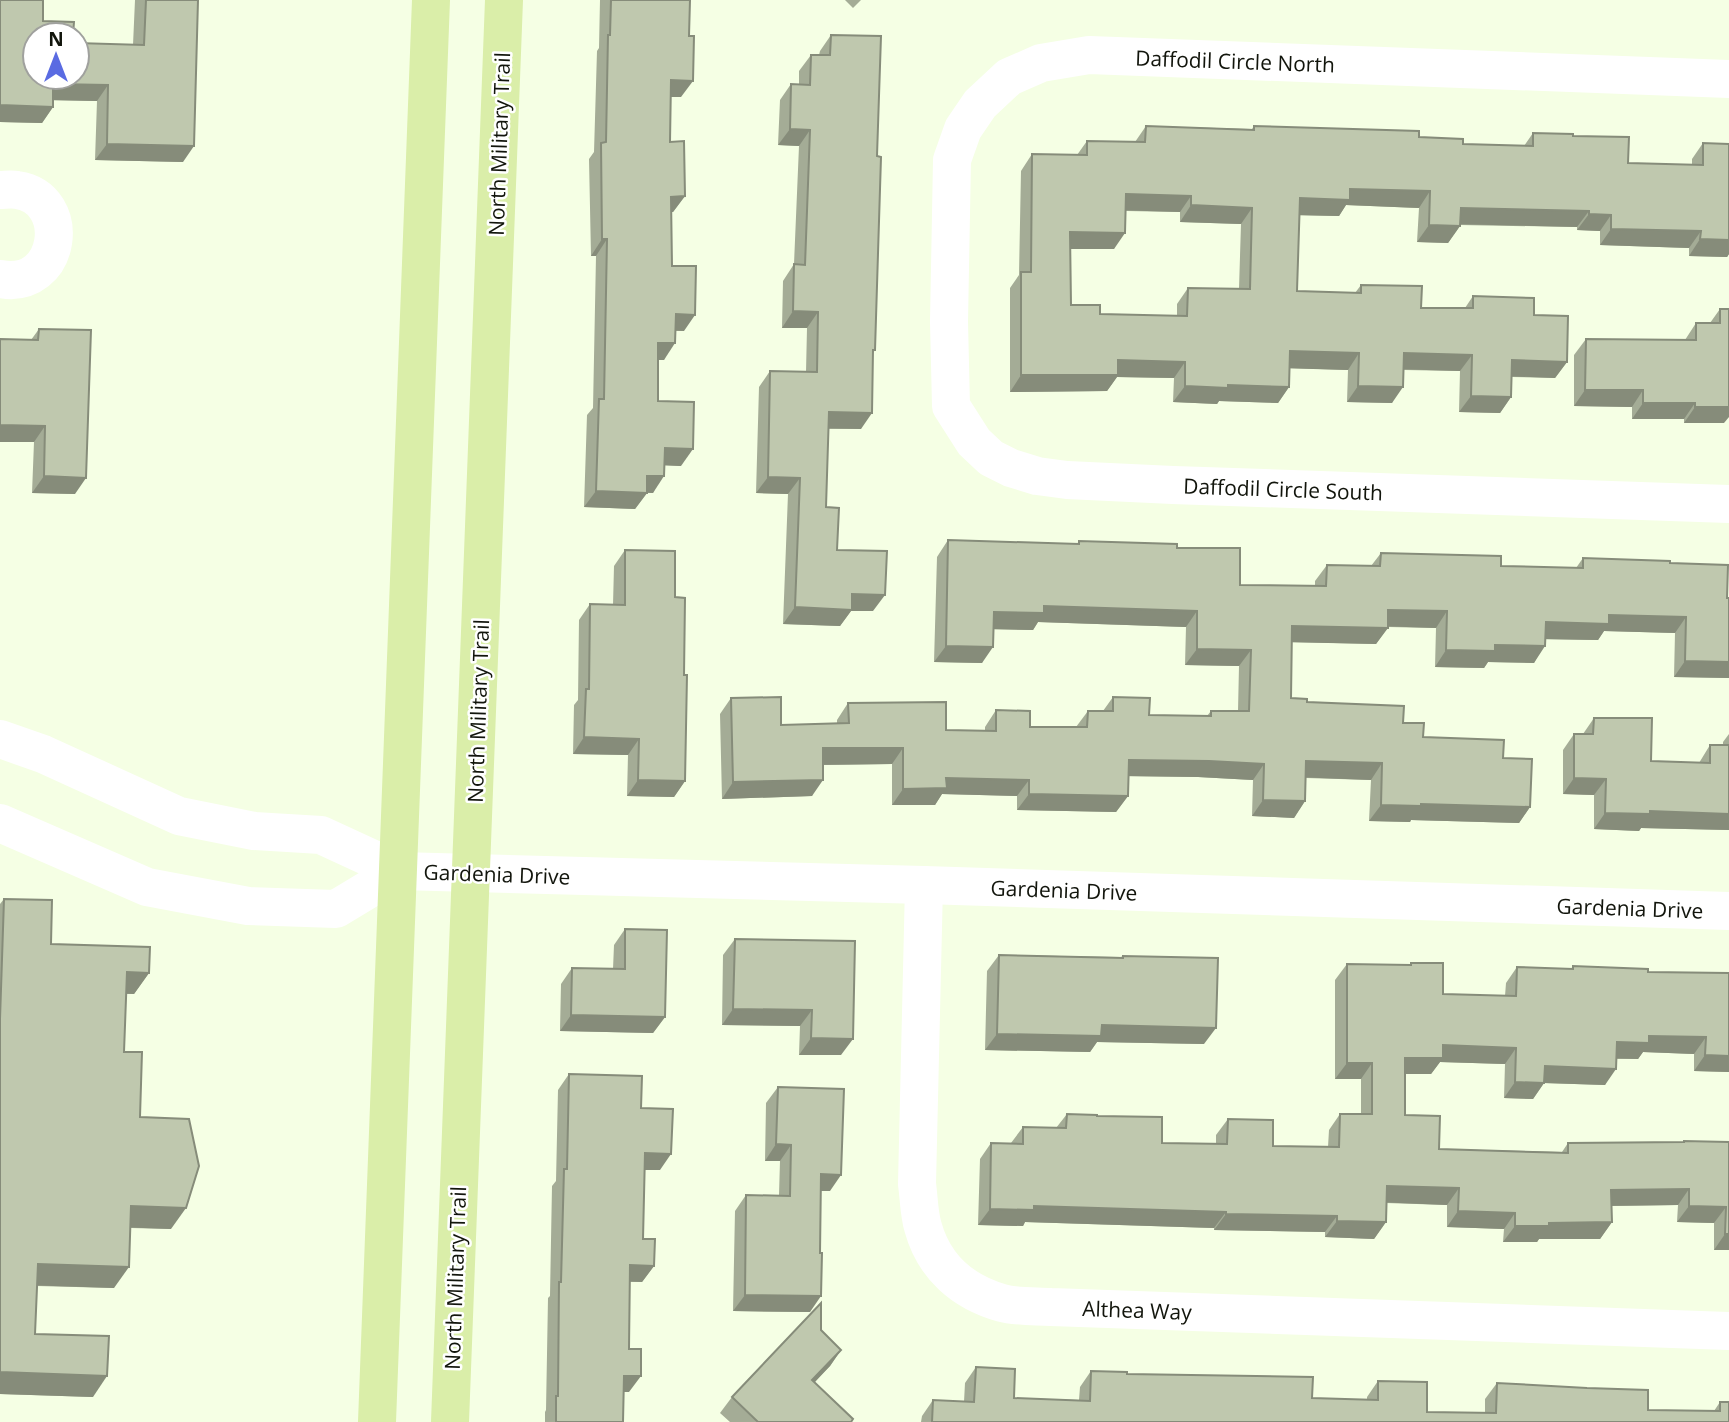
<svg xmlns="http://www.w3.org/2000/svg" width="1729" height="1422" font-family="'Open Sans',sans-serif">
<rect width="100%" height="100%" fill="#f5ffe4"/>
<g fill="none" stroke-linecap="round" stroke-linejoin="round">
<g stroke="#fff" stroke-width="38">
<path d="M1729,79l-640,-24 -48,8 -32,14 -29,27 -17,25 -11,31 -3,162 2,84 23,36 17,16 20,10 26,8 30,4 106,5 556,19"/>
<path d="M0,190c5,0 11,-1 17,0 57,8 45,101 -17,89"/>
<path d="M0,739l43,15 136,62 75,15 67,4 78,36 525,14 805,26"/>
<path d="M0,823l147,64 101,19 88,3 63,-38"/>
<path d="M924,885l-7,299c2,14 2,30 6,43 11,40 40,65 79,76 15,4 33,3 49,4l678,24"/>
</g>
<g stroke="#daeea9" stroke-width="38">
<path d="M377,1422l54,-1422"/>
<path d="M450,1422l54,-1422"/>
</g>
</g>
<g fill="#a4ac96" fill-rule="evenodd">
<path d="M0,0l35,77 98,-32 2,-45h63l-15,162 -88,-2 2,-59 -44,-1v7l-11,16 -42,-1z"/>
<path d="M600,0h90l-9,97h-10l-1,45 15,54 -12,16h-2l1,54 12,65h-9l-11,29h-6v41l23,65 -16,-1 -12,28h-6l-12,16 -51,-2 3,-92 6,-7 3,-152h-5l-2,-97 5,-7 3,-101 2,-3z"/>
<path d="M845,0h16l-8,8z"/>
<path d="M831,35l46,121 -2,194 -2,3 -12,76h-33l-2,78 11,43 36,61h-22l-11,15 -57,-2 5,-130 -32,-1 3,-106 11,-16 36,1 1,-44h-25l1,-47 11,-17 5,-118 -21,-1 2,-45 11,-16h8v-13l12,-16h8l1,-4z"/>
<path d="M1146,126l106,3 2,-3 165,11 44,7 61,2 9,-13 40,3 55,27 64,2v-6l11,-16 26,1v110l-2,3 -38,-1v-8l-89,-3v-14l-23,-1v-3l-117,-2v1l-12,17 -31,-1 2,-34 -73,-3 -7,11 -40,-1 -2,76 58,2 6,-8 60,23h44l8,-12 61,19 33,47 -12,16 -43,-1 -1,20 -11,16 -41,-1 1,-41 -56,-1 -12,33 -45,-1 1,-32 -59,-2v19l-11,16 -59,-2 -2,3 -44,-2 1,-24 -57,-1 -10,14 -97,1v-104l9,-13 2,-104 11,-17 45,1 10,-14 48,1zM1126,211l54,1v10l61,2 -2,65 -51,-1 -11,16v12l-77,-2 -29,-9 -1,-56h44z"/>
<path d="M1720,309l4,114h-40v-4h-52v-12l-58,-1v-51l12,-16 99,1 11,-17h14z"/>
<path d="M39,329l36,165 -43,-1 2,-51 -3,-102z"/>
<path d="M948,540l129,4 2,-3 98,7 63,37 75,1v-5l12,-16 44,1 10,-13 120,13 75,2 7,-10 87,5 57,35 2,80 -55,-1 1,-44 -71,-2 -6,9 -52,-1 -12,24 -46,-1 -4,6 -49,-1 1,-39 -48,-1 -12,17 -85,-2v56l112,25 20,14 80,21 27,49 -11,16 -108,-3 -1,2 -41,-1 2,-41 -65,-2 -1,23 -11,17 -42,-2 1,-36 -55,-3 -70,-1v20l-12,16 -99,-2v-14l-75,-2 -7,11h-43v-41l-69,1 -11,31 -90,3 -2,-85 11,-16 50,27 56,-2v-3l11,-17 98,27 39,1v-4l11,-17 34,17h46l12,-16h15l10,-14 36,18 58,1 4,-5h27l1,-45 -54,-1 1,-38 -148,-5 -5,8 -39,-1 -12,34 -48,-1 3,-105z"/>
<path d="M625,550l50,47 9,78 1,106 -11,16 -47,-1 1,-41 -55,-1 1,-49 4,-5 1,-80 11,-16 23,1 1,-39z"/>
<path d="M1594,718l57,43 48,2 11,-18h13v-3l6,-8v96l-88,-2 -2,3 -45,-2v-34l-31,-1v-44l11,-16h9z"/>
<path d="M4,899l47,45 98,29 -15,21h-8l-2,58 16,65 31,112 -40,-1 -17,60 -77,-2 -2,48 58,63 -93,-3v-490z"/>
<path d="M625,929l40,88 -12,16 -93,-2 1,-47 11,-16 41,1 1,-24z"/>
<path d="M735,939l120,2 -14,114h-42l1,-29 -78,-1 1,-70z"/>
<path d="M999,955l122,2 2,-1 81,88 -107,-2 -7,10 -105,-2 2,-79z"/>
<path d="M1411,963l32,31 62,2 1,-13 11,-16 54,2 2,-3 75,6 81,1v99l-35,-1v-17l-51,-2 -5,7h-21l-12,26 -61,-2 -11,16 -29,-1 1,-34 -65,-2 -9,12h-26v41l34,34 123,3 6,-9 115,-1 1,-1 45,1v108h-15v-27l-37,-1 1,-17 -66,1v16l-12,17h-61l-2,3h-34l1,-13 -57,-2v-22l-61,-2v19l-12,17 -49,-2v-5l-111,-2v-2l-189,-6 -2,4 -45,-1 2,-66 11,-16h20l12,-16 33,1 11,-14 30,2 65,27 54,1v-9l12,-16 45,27 55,1 1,-17 11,-16h21v-35h-26v-99l12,-16 63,1z"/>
<path d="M569,1074l72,34 19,62h-16l-1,69 11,27 -12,16h-12l-1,110h-5l-1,30h-78v-10l1,-2 2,-112 2,-2 2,-110 4,-5 2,-91z"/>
<path d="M778,1087l52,104h-9l-11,121 -77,-1 2,-100 11,-16h33l1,-34h-15l1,-58z"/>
<path d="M821,1330l20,20 -11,16 -16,16 37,40h-121l-10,-9 12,-16z"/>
<path d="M976,1367l38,31 65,2 1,-13 11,-16 36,3 185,24 55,2v-3l11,-16 49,31 58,1v-14l12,-16 151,27 66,1 6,-9 9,20h-808l1,-6 11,-16 31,2 1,-19z"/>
</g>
<g fill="#868c7a">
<path d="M671,80l22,1 -12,16h-21z"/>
<path d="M53,84l55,1 -11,16 -55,-1z"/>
<path d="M0,105l53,2 -11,16 -42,-1z"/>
<path d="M790,129l20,1 -11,16 -21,-1z"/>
<path d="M107,144l87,2 -11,16 -88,-2z"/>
<path d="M1350,189l80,2 -11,17 -73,-3 -7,11 -51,-1 12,-17z"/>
<path d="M1126,194l65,2 -11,16 -66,-2z"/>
<path d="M685,196l-12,16 -13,1 11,-16z"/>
<path d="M1191,205l61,3 -11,16 -61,-2z"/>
<path d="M1461,208l128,3 -12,16 -128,-3z"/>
<path d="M1589,214l22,1 -11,16 -23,-1z"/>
<path d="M1429,225l31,1 -12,17 -31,-1z"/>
<path d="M1611,229l90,2 -12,17 -89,-3z"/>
<path d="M1070,232l55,1 -11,16h-56z"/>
<path d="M602,239h5l-11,17h-5z"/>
<path d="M1700,239l29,1v14l-2,3 -38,-1z"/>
<path d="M793,311l25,1 -11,16h-25z"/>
<path d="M676,314l19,1 -11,16 -19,-1z"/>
<path d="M658,343h17l-11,17h-17z"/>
<path d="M1290,351l69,2 -11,17 -70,-2z"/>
<path d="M1404,353l68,2 -12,16 -67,-2z"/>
<path d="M1118,360l67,2 -11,16 -57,-1 -10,14 -97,1 11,-17z"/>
<path d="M1512,360l55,2 -12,16 -54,-2z"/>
<path d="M1228,385l61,2 -11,16 -59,-2 -2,3 -44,-2 12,-16z"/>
<path d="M1358,386l45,1 -11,16 -45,-1z"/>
<path d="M1585,390h58l-11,17 -58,-1z"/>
<path d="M1471,396l40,1 -11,16 -41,-1z"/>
<path d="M1643,403h52l-11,16h-52z"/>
<path d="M1695,407h34v10l-5,6h-40z"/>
<path d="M829,412l43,1 -11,16 -44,-1z"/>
<path d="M0,425l45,1 -11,16h-34z"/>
<path d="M665,448l28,1 -12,17 -28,-1z"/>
<path d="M44,476l42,2 -11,16 -43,-1z"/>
<path d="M647,476h17l-11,17 -17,-1z"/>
<path d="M768,477l32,1 -12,16 -32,-1z"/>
<path d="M596,491l51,2 -12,16 -51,-2z"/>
<path d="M852,594l33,1 -12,16h-22l-11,15 -57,-2 12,-17z"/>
<path d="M1044,606l153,5 -11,16 -148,-5 -5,8 -50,-1 11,-17z"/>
<path d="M1388,610l59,1 -11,17 -59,-2z"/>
<path d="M1609,615l77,2 -11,16 -71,-2 -6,9 -63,-1 11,-17z"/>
<path d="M1292,626l96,2 -12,16 -96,-2z"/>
<path d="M1495,645l50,1 -11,17 -46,-1 -4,6 -49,-1 11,-17z"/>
<path d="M946,646l47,1 -11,16 -48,-1z"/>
<path d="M1197,649l54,1 -12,16 -54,-1z"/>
<path d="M1685,661l44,1v16l-55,-1z"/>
<path d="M584,737l55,2 -11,16 -55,-1z"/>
<path d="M823,748h80l-11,16 -81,1z"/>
<path d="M1129,760l80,1 55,3 -11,16 -55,-3 -81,-1z"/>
<path d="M1306,761l76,2 -11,17 -77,-3z"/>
<path d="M946,778l83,2 -12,16 -75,-2 -7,11h-43l11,-16z"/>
<path d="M1574,778l32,1 -12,16 -31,-1z"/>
<path d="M638,780l47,1 -11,16 -47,-1z"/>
<path d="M823,780l-11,16 -90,3 11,-17z"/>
<path d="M1029,794l99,2 -12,16 -99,-2z"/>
<path d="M1263,800l42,1 -11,17 -42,-2z"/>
<path d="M1421,804l109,3 -11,16 -108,-3 -1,2 -41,-1 12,-16z"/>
<path d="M1650,811l79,3v16l-88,-2 -2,3 -45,-2 11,-16z"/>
<path d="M127,972l22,1 -15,21 -22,-1z"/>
<path d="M733,1009l79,1 -12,16 -78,-1z"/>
<path d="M571,1015l94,2 -12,16 -93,-2z"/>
<path d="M1102,1025l114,3 -12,16 -107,-2 -7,10 -105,-2 12,-16z"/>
<path d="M1649,1036l57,1 -12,17 -51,-2 -5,7 -32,-1 11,-16z"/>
<path d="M811,1038l42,1 -12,16h-42z"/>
<path d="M1443,1045l73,3 -11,16 -65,-2 -9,12h-37l11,-16z"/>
<path d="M1705,1055l24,1v16l-35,-1z"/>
<path d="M1347,1063h25l-11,16h-26z"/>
<path d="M1545,1066l71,3 -11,16 -61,-2 -11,16 -29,-1 11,-16z"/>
<path d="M776,1144l15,1 -11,16h-15z"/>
<path d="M645,1153l26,1 -11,16h-27z"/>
<path d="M821,1174l20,1 -11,16h-20z"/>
<path d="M1387,1186l72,2 -12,17 -72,-3z"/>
<path d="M1689,1189l-11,16 -78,1 11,-16z"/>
<path d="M131,1206l55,2 -15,21 -55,-2z"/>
<path d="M1034,1206l192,6 -12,16 -189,-6 -2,4 -45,-1 12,-16z"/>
<path d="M1689,1206l37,1 -12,16 -37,-1z"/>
<path d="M1458,1211l57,2 -11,16 -57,-2z"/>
<path d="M1226,1214l111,2 -12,16 -111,-2z"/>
<path d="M1337,1221l49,1 -12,17 -49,-2z"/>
<path d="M1612,1222l-12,17h-61l-2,3h-34l12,-16 34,-3z"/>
<path d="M1725,1234h4v16h-15z"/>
<path d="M38,1264l91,3 -15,21 -91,-3z"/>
<path d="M630,1265l24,1 -12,16 -23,-1z"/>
<path d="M745,1295l76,1 -11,16 -77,-1z"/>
<path d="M841,1350l-11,16 -29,31 11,-17z"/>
<path d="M0,1372l107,4 -14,21 -93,-3z"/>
<path d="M624,1376h17l-12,16h-16z"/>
</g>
<g fill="#bfc8ae" stroke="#868c7a" stroke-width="2" fill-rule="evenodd">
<path d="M0,0h43v21l31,1 -1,13h-38v42h42v-34l67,2 2,-45h52l-4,146 -87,-2 1,-59 -55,-1v23l-53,-2z"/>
<path d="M611,0h79l-1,36h5l-1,45 -22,-1 -1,62 14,-1 1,55 -14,1 1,69h24l-1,49 -19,-1 -1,29h-17v58l36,1 -1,47 -28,-1 -1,28h-17v17l-51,-2 3,-92h5l3,-160h-5l-1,-96 5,-1 2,-107h2z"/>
<path d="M831,35l50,1 -4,120 4,1 -6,193h-2l-1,63 -43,-1 -3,95 13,1 -2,42 50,1 -2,44 -33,-1v16l-57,-3 5,-129 -32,-1 2,-106 47,1 1,-60 -25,-1 1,-47 11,1 5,-135 -20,-1 1,-45 19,1 1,-30h19z"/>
<path d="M1146,126l108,4v-4l165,5v6l44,2v5l70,2v-13l40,1v2l56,1 -1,26 75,2v-22l26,1v96l-29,-1 1,-8 -90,-2v-14l-22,-1v-3l-128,-3 -1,18 -31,-1 1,-34 -80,-2v11l-50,-2 -3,93 64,2v-8l61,1 -1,22h52v-12l61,2v17l34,1 -1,46 -55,-2 -1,37 -40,-1 1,-41 -68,-2 -1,34 -45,-1 1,-33 -69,-2 -1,36 -61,-2v3l-43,-2v-24l-67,-2v15h-97v-103h10l1,-118 55,1v-14l58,1zM1126,194l65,2v9l61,3 -2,81 -62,-1 -1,28 -87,-2v-9h-29l-1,-73 55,1z"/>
<path d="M1720,309h9v98h-34v-4h-52v-13h-58l1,-51 110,1v-17h24z"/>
<path d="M39,329l52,1 -5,148 -42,-2 1,-50 -45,-1v-86l38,1z"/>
<path d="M948,540l131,4v-3l98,3v4h63v37l86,1 1,-21 53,1 1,-13 120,3v10l82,2v-10l87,3v2l58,2 -1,33h2v64l-44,-1 1,-44 -77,-2v9l-63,-2 -1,24 -50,-1v6l-49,-1 1,-39 -59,-1v18l-96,-2 -1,72 16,1v3l97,4 -1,17h21l-1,14 81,3 -1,18 29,1 -2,48 -109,-3v2l-40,-1 1,-42 -76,-2 -1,40 -42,-1 1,-36 -55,-3 -80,-1 -1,36 -99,-2v-14l-83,-2 1,10 -44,1v-41h-80v32l-90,2 -2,-84 50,-1v28l68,-2 -1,-20 98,-1v28l50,1v-21l34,1v16h57l1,-16h25v-14l37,1 -1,17 62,1v-5h38l2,-61 -54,-1v-38l-153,-5v7l-50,-1 -1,35 -47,-1z"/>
<path d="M625,550l50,1v46l10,1 -1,77h3l-2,106 -47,-1 1,-41 -55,-2 2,-48h3l1,-85 35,1z"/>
<path d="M1594,718h58l-1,43 59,2v-18h19v69l-79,-3v3l-45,-1 1,-34 -32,-1v-44h19z"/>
<path d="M4,899l48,1 -1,44 99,3 -1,26 -22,-1 -3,80h18l-2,65 49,2 10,47 -13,42 -55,-2 -2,61 -91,-3 -3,70 74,2 -2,40 -107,-4v-353z"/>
<path d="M625,929l42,1 -2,87 -94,-2 1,-47 53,1z"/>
<path d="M735,939l120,2 -2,98 -42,-1 1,-28 -79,-1z"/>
<path d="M999,955l124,3v-2l95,2 -2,70 -114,-3 -1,11 -104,-2z"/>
<path d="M1411,963h32v31l73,2 1,-29 56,2v-3l75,3v3l81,1v83l-24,-1 1,-18 -57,-1v7l-32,-1 -1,27 -71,-3 -1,17 -29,-1 1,-34 -73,-3v13h-38v57l35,1 -1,33 129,4v-10l116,-1v-1l45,1v92h-4l1,-27 -37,-1v-17l-78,1 1,32 -63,1v3h-34v-13l-57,-2 1,-23 -72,-2 -1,36 -49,-1v-5l-111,-2v-2l-192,-6v4l-44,-1 1,-66 32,1v-17l43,1 1,-14 30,1v1l65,1v26l65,1 1,-25 45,1v26l66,1 1,-33h32v-51h-25v-99l64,1z"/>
<path d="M569,1074l73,2 -1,32 32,1 -2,45 -26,-1 -2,86h12l-1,27 -24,-1 -1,84h12v27h-17l-1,46h-67v-26h2l1,-114h2l3,-113h3z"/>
<path d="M778,1087l66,2 -3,86 -20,-1 -1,79h2l-1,43 -76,-1 1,-100 44,1 1,-51 -15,-1z"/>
<path d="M821,1303v27l20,20 -29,30 41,39 -2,3h-93l-26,-25z"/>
<path d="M976,1367l39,2 -1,29 76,3 1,-30 36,1v2l186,3 -1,21 66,2v-19l49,1v30l69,1 1,-30 90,5 61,2v20l72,1v-9h9v20h-797l1,-22 41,2z"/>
</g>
<g text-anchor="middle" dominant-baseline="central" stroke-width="5" stroke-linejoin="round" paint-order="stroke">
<g font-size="21" fill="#12150c" stroke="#fff">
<text transform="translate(1235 61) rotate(2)">Daffodil Circle North</text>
<text transform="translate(499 144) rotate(-88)">North Military Trail</text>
<text transform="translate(1283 489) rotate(2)">Daffodil Circle South</text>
<text transform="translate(478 711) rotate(-88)">North Military Trail</text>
<text transform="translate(497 874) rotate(2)">Gardenia Drive</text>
<text transform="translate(1064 890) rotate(2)">Gardenia Drive</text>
<text transform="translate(1630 908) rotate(2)">Gardenia Drive</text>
<text transform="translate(455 1278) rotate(-88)">North Military Trail</text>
<text transform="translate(1137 1310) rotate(2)">Althea Way</text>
</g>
</g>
<g transform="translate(56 56)"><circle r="33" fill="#ffffff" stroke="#a0a19e" stroke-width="2"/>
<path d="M0-5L12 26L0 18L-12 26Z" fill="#5a6be2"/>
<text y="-10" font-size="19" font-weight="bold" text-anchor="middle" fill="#12150c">N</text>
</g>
</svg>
